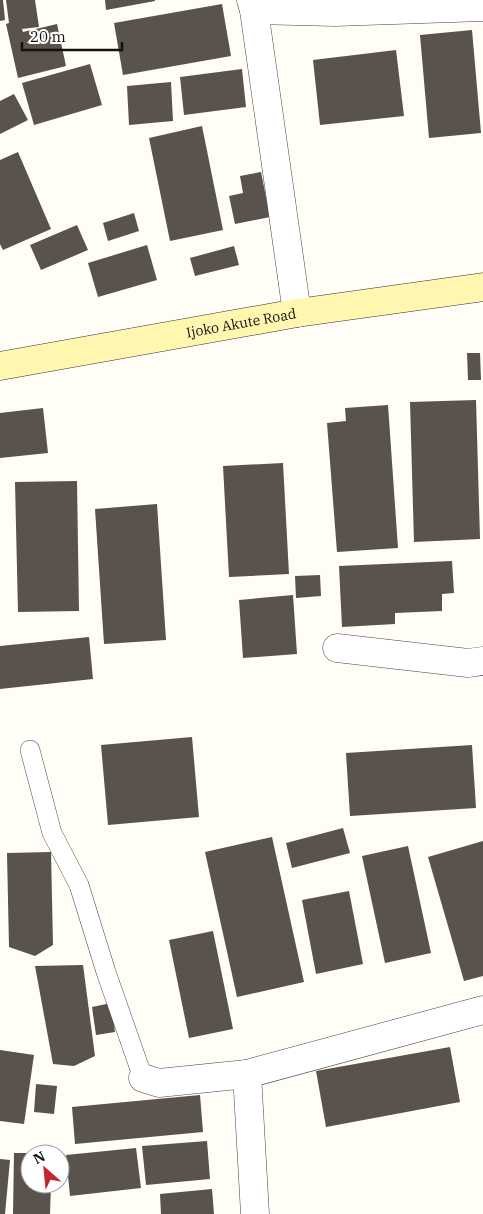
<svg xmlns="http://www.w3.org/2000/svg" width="483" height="1214" font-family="'IBM Plex Serif',serif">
<rect width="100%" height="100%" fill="#fffdf5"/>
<g fill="#5a524d">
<path d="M0,0h3l2,20 -5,1z"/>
<path d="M6,0h29l4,27 -17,2 1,3 34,-8 9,42 -48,12 -12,-54 3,-1z"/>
<path d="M105,0h50v1l-49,9z"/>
<path d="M222,4l9,52 -108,19 -9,-52z"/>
<path d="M472,30l9,103 -52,5 -9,-103z"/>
<path d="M396,50l8,66 -84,9 -7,-65z"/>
<path d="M90,64l12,41 -68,20 -12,-42z"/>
<path d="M242,69l4,38 -62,8 -4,-38z"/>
<path d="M171,82l2,39 -44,4 -2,-39z"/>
<path d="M14,94l14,26 -28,14v-33z"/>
<path d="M202,126l21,104 -53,11 -21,-103z"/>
<path d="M18,152l33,77 -48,21 -3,-6v-84z"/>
<path d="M261,172l9,45 -35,7 -6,-28 14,-3 -3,-17z"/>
<path d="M134,213l5,18 -31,10 -5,-18z"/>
<path d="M77,225l11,25 -47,20 -11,-25z"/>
<path d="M147,245l10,35 -59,17 -10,-34z"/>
<path d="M234,246l5,19 -44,11 -5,-18z"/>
<path d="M467,353h13l1,27h-13z"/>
<path d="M476,400l4,139 -66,3 -4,-140z"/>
<path d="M388,405l10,143 -61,4 -10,-129 19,-2 -1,-13z"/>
<path d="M43,408l5,45 -48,5v-45z"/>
<path d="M283,463l6,111 -60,3 -6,-111z"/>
<path d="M77,481l2,130 -61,1 -3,-130z"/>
<path d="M157,504l9,136 -62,4 -9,-135z"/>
<path d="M452,561l2,32 -12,1v17l-47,2v11l-53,3 -3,-61z"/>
<path d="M320,575l1,21 -25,2 -1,-22z"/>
<path d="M293,595l4,59 -54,4 -4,-58z"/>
<path d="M89,637l4,42 -93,10v-43z"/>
<path d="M192,737l7,80 -91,8 -7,-80z"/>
<path d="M472,745l4,63 -126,8 -4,-63z"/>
<path d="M343,828l7,25 -58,15 -6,-25z"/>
<path d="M272,837l32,145 -67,15 -32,-145z"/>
<path d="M483,841v135l-19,5 -36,-124z"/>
<path d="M408,846l23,107 -46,10 -23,-107z"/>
<path d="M51,852l2,93 -18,11 -26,-9 -2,-94z"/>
<path d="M349,891l14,73 -47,10 -14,-74z"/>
<path d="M213,931l20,98 -44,9 -20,-98z"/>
<path d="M83,965l12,91 -21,10 -21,-2 -18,-98z"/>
<path d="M111,1003l4,29 -19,3 -4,-28z"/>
<path d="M450,1047l10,55 -134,25 -10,-56z"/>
<path d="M0,1050l34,5 -10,69 -24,-3z"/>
<path d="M36,1084l21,2 -3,28 -20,-2z"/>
<path d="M200,1095l3,37 -128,12 -3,-37z"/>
<path d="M207,1141l3,38 -64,6 -4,-39z"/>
<path d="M136,1148l5,40 -71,8 -4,-41z"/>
<path d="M14,1153h16v31h21l-1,30h-37z"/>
<path d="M0,1159l10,1 -5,54h-5z"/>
<path d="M212,1189l2,25h-53l-1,-20z"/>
</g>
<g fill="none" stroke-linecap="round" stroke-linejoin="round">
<g stroke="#444" stroke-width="20">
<path id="service" d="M30,750l22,83 27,52 27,87 37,106"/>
</g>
<g stroke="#444" stroke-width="29">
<g id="minor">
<path d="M251,0l3,10 43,303"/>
<path d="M254,10l81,2 148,-5"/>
<path d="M337,648l131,15 15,-2"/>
<path d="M247,1074l8,140"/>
<path d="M143,1078l16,5 88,-9 236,-64"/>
</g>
</g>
<g stroke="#333" stroke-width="29">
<g id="secondary">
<path id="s1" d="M0,366l297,-53 186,-26"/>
</g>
</g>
<use href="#service" stroke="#fff" stroke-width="19"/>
<use href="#minor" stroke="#fff" stroke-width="28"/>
<use href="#secondary" stroke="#fff6b0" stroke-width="28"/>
</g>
<g text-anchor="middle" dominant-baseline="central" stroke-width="5" stroke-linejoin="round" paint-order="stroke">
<g font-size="14" fill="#111" stroke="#fff">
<text stroke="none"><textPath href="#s1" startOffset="245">Ijoko Akute Road</textPath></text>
</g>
</g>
<g transform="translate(45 1169) rotate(333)"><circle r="24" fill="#ffffff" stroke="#a0a0a0"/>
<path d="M0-4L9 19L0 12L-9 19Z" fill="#c4262e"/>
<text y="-8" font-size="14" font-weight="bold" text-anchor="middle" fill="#111111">N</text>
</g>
<path d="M22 42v8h100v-8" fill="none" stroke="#111111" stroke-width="2.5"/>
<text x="30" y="42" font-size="15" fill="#111111" stroke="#ffffff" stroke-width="4" paint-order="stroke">20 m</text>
</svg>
